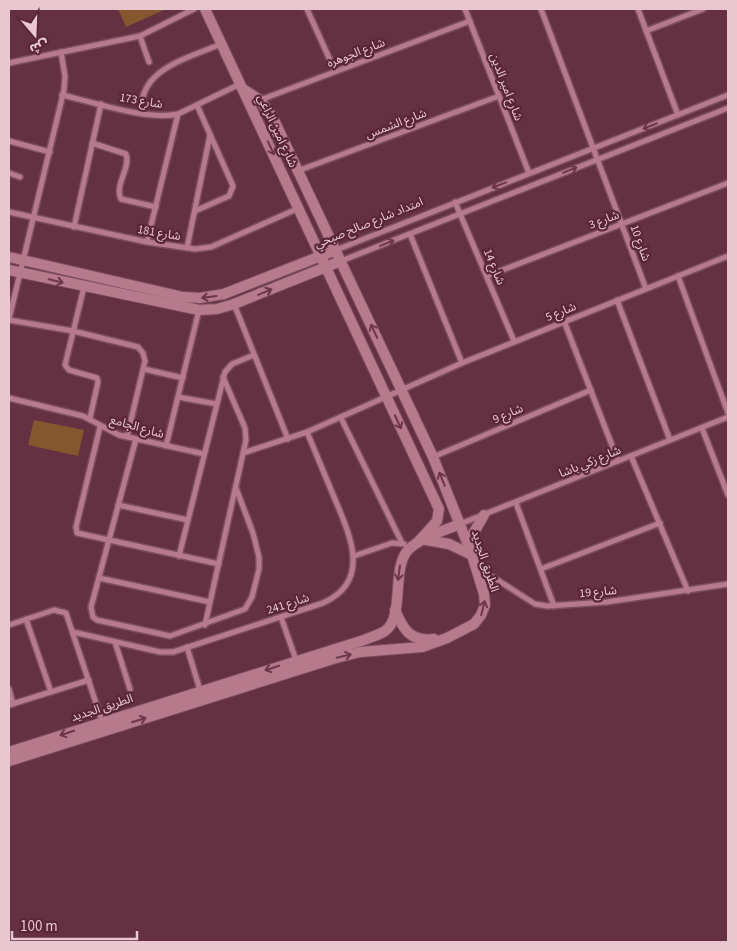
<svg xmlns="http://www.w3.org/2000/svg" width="737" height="951" font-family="'Source Sans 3','Noto Sans Arabic',sans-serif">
<rect width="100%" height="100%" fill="#653042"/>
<g fill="#85572f">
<path d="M118,9h48l-40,18z"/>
<path d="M34,420l50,10 -6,26 -50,-11z"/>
</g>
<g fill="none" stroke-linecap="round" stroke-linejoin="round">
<g stroke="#7c4e5f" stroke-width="8">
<g id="street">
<path d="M307,9l28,62"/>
<path d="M465,9l64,164"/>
<path d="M541,9l105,280"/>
<path d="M638,9l40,106"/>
<path d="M646,31l57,-22"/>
<path d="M140,36l9,26"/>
<path d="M9,63l131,-27 54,-27"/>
<path d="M62,95c32,7 85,26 116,19l62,-30"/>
<path d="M260,100l210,-79"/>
<path d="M142,113c-5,-44 47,-55 79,-69"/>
<path d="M9,141l41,11"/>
<path d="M92,143l34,11c5,14 -12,31 -5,45l35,8"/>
<path d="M300,170l199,-74"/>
<path d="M9,173l11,4"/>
<path d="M455,202l59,139"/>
<path d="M195,211l34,-15 4,-10 -36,-81"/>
<path d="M9,212l138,30 48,7 16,-2 88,-39"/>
<path d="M74,227l27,-123"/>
<path d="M410,234l52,129"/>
<path d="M147,242l31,-128"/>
<path d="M187,248l23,-113"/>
<path d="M336,250l392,-155"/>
<path d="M341,261l387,-153"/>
<path d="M487,276l241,-93"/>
<path d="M678,276l50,137"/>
<path d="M84,287l-19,78 4,5 28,8 1,4 -8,36"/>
<path d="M617,300l53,140"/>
<path d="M234,304l54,135"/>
<path d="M9,319l55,-229 1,-14 -4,-24"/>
<path d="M9,320l64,11 65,16 5,6 2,8 -18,76"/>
<path d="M564,321l54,140"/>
<path d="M144,369l39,9"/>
<path d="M178,397l39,7"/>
<path d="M9,398l74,18 36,19 85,19"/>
<path d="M341,418l61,125"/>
<path d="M100,427l-24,100 1,6 142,31"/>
<path d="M702,428l26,67"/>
<path d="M136,439l-45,168 2,10 4,3 73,16 75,-27 7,-12 7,-28v-12l-6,-24 -17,-45"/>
<path d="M166,446l33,-136"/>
<path d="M243,453l64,-21 155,-69 266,-107"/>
<path d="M631,456l57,135"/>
<path d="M433,457l158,-67"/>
<path d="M516,503l38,103"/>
<path d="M118,505l70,15"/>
<path d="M460,524l268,-107"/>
<path d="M179,556l46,-184 7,-8 22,-9"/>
<path d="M354,556l38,-13 12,1"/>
<path d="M541,569l119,-46"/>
<path d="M478,572l15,5 42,27 12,2 60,-4 121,-18"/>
<path d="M99,578l111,24"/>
<path d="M281,617l15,43"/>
<path d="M26,619l25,73"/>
<path d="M9,625l45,-15 12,3 36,108"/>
<path d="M205,625l41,-185 -1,-12 -22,-51"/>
<path d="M73,632l87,20h13l150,-49c50,-22 26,-70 11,-106 -9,-22 -18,-43 -27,-65"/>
<path d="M115,642l15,47"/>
<path d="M187,647l13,43"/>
<path d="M9,689l4,15"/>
<path d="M9,705l80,-25"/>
</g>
</g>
<g stroke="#7c4e5f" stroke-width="12">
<g id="secondary">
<path d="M205,9l234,500 -2,12 -19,21"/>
<path d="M9,257l174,40 17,1 24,-4 112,-44"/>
<path d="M9,270l190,40 18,-1 17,-5 107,-43"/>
<path d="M426,540l23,4 23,11 1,-21 11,-19"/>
<path d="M395,610c8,19 15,32 39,29"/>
<path d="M9,752l355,-112c7,-3 15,-5 21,-9 20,-14 6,-62 23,-81 13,-13 35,-19 52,-26"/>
<path d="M9,761l327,-103 24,-6 62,-5 25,-9 27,-14 7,-9 4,-10 -1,-11 -12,-39 -39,-98 -160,-339 -13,-18 -17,-11"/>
</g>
</g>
<use href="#street" stroke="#b7798c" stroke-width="5"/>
<use href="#secondary" stroke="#b7798c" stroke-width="10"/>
</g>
<path fill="#5b3340" d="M10,9h17l-18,3z"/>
<defs><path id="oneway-shaft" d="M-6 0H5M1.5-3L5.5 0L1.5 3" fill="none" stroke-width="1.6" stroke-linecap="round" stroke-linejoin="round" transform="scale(1.25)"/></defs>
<g stroke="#6d3649">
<use href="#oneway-shaft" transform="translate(650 126) rotate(159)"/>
<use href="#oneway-shaft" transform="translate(271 148) rotate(65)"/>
<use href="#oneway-shaft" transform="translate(570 170) rotate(-22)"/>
<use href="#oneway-shaft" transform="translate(499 185) rotate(159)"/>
<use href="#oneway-shaft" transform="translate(387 243) rotate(-22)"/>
<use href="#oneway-shaft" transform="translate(56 281) rotate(13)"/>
<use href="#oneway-shaft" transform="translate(265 292) rotate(-22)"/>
<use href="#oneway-shaft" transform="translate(209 297) rotate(173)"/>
<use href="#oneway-shaft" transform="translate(374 331) rotate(-115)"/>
<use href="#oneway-shaft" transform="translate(398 422) rotate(65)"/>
<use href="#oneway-shaft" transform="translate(442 479) rotate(-112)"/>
<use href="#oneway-shaft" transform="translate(399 573) rotate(97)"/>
<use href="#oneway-shaft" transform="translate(483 608) rotate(-76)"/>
<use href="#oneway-shaft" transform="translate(344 656) rotate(-13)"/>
<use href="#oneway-shaft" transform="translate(272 668) rotate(162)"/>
<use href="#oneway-shaft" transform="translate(139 720) rotate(-17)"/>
<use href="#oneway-shaft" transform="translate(67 733) rotate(162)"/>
</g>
<g text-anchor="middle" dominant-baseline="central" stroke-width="4.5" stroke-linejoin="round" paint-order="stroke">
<g font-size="12" fill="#e9c7d1" stroke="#5a2538">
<text transform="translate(356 53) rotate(-21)">شارع الجوهره</text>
<text transform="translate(506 87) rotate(69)">شارع امير الدين</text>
<text transform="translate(141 101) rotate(10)">شارع 173</text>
<text transform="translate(396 124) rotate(-21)">شارع الشمس</text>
<text transform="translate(277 131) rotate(65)">شارع امين الراعي</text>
<text transform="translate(604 220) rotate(-21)">شارع 3</text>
<text transform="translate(369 223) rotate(-22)">امتداد شارع صالح صبحي</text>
<text transform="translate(159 233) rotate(10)">شارع 181</text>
<text transform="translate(640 243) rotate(70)">شارع 10</text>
<text transform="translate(494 267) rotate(67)">شارع 14</text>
<text transform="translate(561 312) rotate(-22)">شارع 5</text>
<text transform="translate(508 414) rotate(-23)">شارع 9</text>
<text transform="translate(137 427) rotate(16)">شارع الجامع</text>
<text transform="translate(590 462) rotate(-22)">شارع زكي باشا</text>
<text transform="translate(485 561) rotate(72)">الطريق الجديد</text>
<text transform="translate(598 592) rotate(-5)">شارع 19</text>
<text transform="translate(288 604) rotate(-18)">شارع 241</text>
<text transform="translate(102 708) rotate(-18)">الطريق الجديد</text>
</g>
</g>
<rect width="737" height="951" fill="none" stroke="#e9c7d1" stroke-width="20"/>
<g transform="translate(35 35) rotate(161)" stroke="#5a2538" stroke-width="4" paint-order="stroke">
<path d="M0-4L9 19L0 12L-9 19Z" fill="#e9c7d1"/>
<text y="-8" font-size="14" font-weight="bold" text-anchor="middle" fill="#e9c7d1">ش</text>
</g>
<path d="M12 931v8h125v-8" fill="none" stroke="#e9c7d1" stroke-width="2.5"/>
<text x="20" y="931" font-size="15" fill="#e9c7d1" stroke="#5a2538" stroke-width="4" paint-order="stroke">100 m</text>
</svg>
